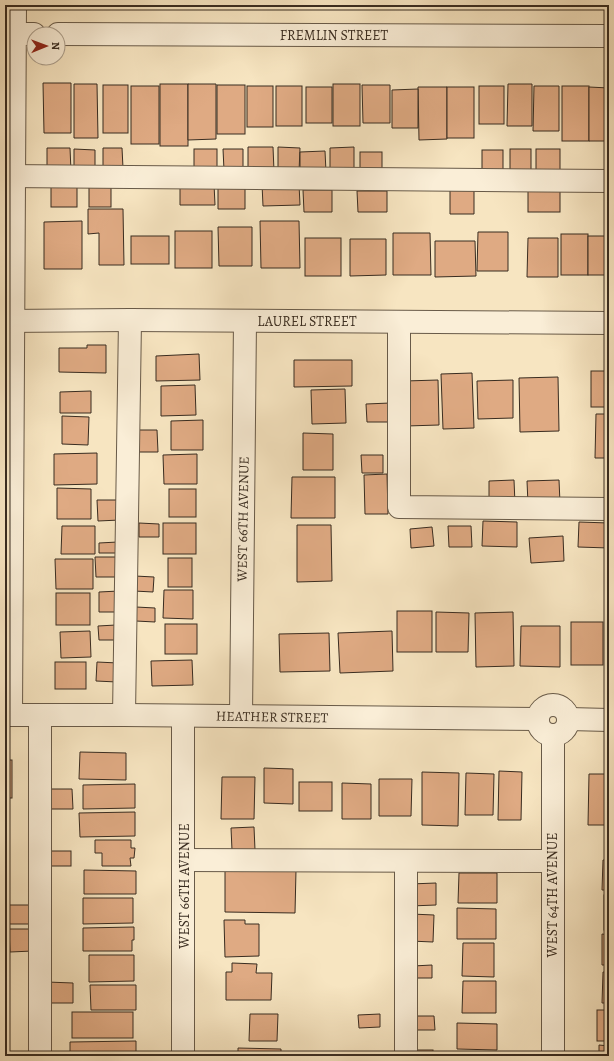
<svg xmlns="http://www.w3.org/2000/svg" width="614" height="1061" font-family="Alegreya,serif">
<rect width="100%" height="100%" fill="#f7e5c1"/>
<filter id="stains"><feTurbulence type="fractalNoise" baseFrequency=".005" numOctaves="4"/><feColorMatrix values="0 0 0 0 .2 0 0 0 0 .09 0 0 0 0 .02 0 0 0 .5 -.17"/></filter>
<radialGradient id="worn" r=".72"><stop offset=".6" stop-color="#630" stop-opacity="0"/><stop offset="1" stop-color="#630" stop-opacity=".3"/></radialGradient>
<g fill="#dfaa83" stroke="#392c20">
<path d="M43,83h28v50h-27z"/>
<path d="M74,84h23l1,54h-24z"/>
<rect x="160" y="84" width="28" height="62"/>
<path d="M188,84h28v55l-28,1z"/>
<rect x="333" y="84" width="27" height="42"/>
<path d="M508,84h24v42h-25z"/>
<rect x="103" y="85" width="25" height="48"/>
<rect x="217" y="85" width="28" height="49"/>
<path d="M362,85h28v38h-27z"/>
<rect x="131" y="86" width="28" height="58"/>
<rect x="247" y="86" width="26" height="41"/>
<rect x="276" y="86" width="26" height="40"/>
<rect x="479" y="86" width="25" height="38"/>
<path d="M534,86h25v45h-26z"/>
<rect x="562" y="86" width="27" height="55"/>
<rect x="306" y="87" width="26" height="36"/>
<path d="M418,87h29v52l-28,1z"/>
<rect x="447" y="87" width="27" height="51"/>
<path d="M589,87l20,1v53h-20z"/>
<path d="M418,89v39h-26v-38z"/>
<path d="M248,147h25l1,24h-26z"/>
<path d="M278,147l22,1 -1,24h-21z"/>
<path d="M354,147v25h-24v-24z"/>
<path d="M47,148h23l1,23h-24z"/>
<path d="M103,148h19l1,20h-20z"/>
<path d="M74,149l21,1v21h-21z"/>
<rect x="194" y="149" width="23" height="21"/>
<path d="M223,149h20v21h-19z"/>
<rect x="510" y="149" width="21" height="23"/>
<rect x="536" y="149" width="24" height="21"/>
<rect x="482" y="150" width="21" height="20"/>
<path d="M325,151l1,21h-26v-20z"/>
<rect x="360" y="152" width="22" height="22"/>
<path d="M218,183l27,5v21h-27z"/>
<rect x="51" y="184" width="26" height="23"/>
<path d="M180,184h34l1,21h-35z"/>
<path d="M262,184h37l1,21 -37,1z"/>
<rect x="89" y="186" width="22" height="21"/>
<path d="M474,189v25h-24v-24z"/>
<path d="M303,190h29v22h-28z"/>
<path d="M357,191h30v21h-29z"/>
<rect x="528" y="191" width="32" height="21"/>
<path d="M88,209h35l1,56h-25v-32l-11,1z"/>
<path d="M82,221v48h-38v-47z"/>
<path d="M260,221h39l1,47h-39z"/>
<path d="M218,227h34v39h-33z"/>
<rect x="175" y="231" width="37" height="37"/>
<path d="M478,232h30v39h-31z"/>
<path d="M393,233h37l1,42h-38z"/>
<rect x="561" y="234" width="27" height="41"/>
<rect x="131" y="236" width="38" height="28"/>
<rect x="588" y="236" width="21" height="39"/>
<rect x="305" y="238" width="36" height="38"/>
<path d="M528,238h30v39h-31z"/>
<path d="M350,239h36v36l-36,1z"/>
<path d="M435,241h40l1,35 -41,1z"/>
<path d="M87,345h19v28l-47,-1v-24h28z"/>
<path d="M199,354l1,26 -44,1v-25z"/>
<path d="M294,360h58v26l-58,1z"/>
<rect x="591" y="371" width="18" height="36"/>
<path d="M472,373l2,55 -31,1 -2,-55z"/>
<path d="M558,377l1,54 -39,1 -1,-54z"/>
<path d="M438,380l1,45 -33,1 -1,-45z"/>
<path d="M513,380v38l-35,1 -1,-38z"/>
<path d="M195,385l1,30 -35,1v-30z"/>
<path d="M345,389l1,34 -34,1 -1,-34z"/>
<path d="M91,391v22h-31v-21z"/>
<path d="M390,403v19h-23l-1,-18z"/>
<path d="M596,414h13v44h-14z"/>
<path d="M62,416l27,1 -1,28 -26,-1z"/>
<path d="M203,420v30h-32v-29z"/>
<path d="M138,430h19l1,22h-19z"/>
<path d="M303,433l30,1v36h-30z"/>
<path d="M97,453v31l-43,1v-31z"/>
<path d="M197,454v30h-33l-1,-29z"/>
<path d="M361,455h22v18h-21z"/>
<path d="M387,474l1,40h-23l-1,-39z"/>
<path d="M292,477h43v41h-44z"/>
<path d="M514,480l1,24 -26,1v-24z"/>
<path d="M559,480l1,23 -32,1 -1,-23z"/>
<path d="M57,488l34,1v30h-34z"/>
<rect x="169" y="489" width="27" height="28"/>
<path d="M97,500h22l1,20 -22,1z"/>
<path d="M483,521l34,1v25l-35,-1z"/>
<path d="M579,522l30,1v25l-31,-1z"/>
<path d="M139,523l20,1v13h-20z"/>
<rect x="163" y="523" width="33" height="31"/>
<path d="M297,525h34l1,56 -35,1z"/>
<path d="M62,526h33v28h-34z"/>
<path d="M448,526h23l1,21h-23z"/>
<path d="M432,527l2,19 -23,2 -1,-19z"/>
<path d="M563,536l1,25 -33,2 -2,-25z"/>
<path d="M118,542v11h-19v-10z"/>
<path d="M95,557h26v20h-25z"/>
<rect x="168" y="558" width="24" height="29"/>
<path d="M55,559h38v30h-37z"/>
<path d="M135,576l19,1 -1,15 -19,-1z"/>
<path d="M164,590h29v29l-30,-1z"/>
<path d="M119,591v21h-20v-20z"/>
<rect x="56" y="593" width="34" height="32"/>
<path d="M136,607l19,1v14l-19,-1z"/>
<rect x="397" y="611" width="35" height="41"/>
<path d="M436,612l33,1 -1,39h-32z"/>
<path d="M513,612l1,54 -38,1 -1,-54z"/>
<rect x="571" y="622" width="32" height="43"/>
<rect x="165" y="624" width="32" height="30"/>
<path d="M116,625l1,15h-18l-1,-14z"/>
<path d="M521,626h39v41l-40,-1z"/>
<path d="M90,631l1,26 -30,1 -1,-26z"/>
<path d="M392,631l1,40 -53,2 -2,-40z"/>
<path d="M329,633l1,38 -50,1 -1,-38z"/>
<path d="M192,660l1,25 -41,1 -1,-25z"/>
<rect x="55" y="662" width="31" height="27"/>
<path d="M97,662l21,1 -1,19 -21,-1z"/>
<path d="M80,752l46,1v27l-47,-1z"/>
<rect x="5" y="760" width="7" height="38"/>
<path d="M264,768l29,1v35l-29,-1z"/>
<path d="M499,771l23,1 -1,48h-23z"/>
<path d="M422,772l37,1 -1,53 -36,-1z"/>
<path d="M466,773l28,1 -1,41h-28z"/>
<path d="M589,774h20v51h-21z"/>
<path d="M222,777h33l-1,42h-33z"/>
<path d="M379,779h33l-1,37h-32z"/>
<rect x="299" y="782" width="33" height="29"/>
<path d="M342,783l29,1v35h-29z"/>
<path d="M135,784v24l-52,1v-24z"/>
<path d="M49,789h23l1,20h-23z"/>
<path d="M135,812v24l-55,1 -1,-24z"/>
<path d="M254,827l1,23h-23l-1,-22z"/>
<path d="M95,840h36v8h4l-1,10h-4l1,8h-29v-13h-7z"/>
<rect x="51" y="851" width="20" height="15"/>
<path d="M603,860h6v30h-7z"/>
<path d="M225,869l71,1 -1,43 -70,-1z"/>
<path d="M84,870l52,1v23h-52z"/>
<path d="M459,873h38v30h-39z"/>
<path d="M436,883v22l-26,1v-22z"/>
<rect x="604" y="895" width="5" height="35"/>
<path d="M83,898h50v25l-50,1z"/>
<path d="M6,905h25v19h-26z"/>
<path d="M457,908l39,1v30h-39z"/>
<path d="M411,914l23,1 -1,27 -23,-1z"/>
<path d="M224,920h21v4h14v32l-34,1z"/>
<path d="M134,927v13h-2v11h-49v-23z"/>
<path d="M9,929h23l1,22 -23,1z"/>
<path d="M602,934l7,1v30h-7z"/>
<path d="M463,943h31v34l-32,-1z"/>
<path d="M89,955h45v26l-45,1z"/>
<path d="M232,963l25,1 -1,9h16l-1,27h-45v-28h6z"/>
<path d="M432,965v13h-19v-12z"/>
<path d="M603,972h6v31h-7z"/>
<path d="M463,981h33v32h-34z"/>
<path d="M47,982l26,1v20h-27z"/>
<path d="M90,985h46v25h-45z"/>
<rect x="597" y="1010" width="12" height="31"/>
<rect x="72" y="1012" width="61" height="26"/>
<path d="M250,1014h28l-1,27h-28z"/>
<path d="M380,1014v13l-21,1 -1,-13z"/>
<path d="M415,1016h19l1,14h-20z"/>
<path d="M457,1023l40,1v26l-40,-1z"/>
<path d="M136,1041v15h-66v-14z"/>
<path d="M599,1045l10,1v10h-10z"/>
<path d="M238,1048l43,1v7h-43z"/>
<rect x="411" y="1050" width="22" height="6"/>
<path d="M456,1054l41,1v1h-41z"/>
</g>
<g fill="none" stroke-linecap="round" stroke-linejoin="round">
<g stroke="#685a48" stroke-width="24">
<g id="minor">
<path d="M5,34h29"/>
<path d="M58,34l551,2"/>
<path d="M5,176l604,5"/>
<path d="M5,321l125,-1 479,3"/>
<path d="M399,322v185l210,2"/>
<circle cx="553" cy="720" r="15"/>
<path d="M5,715h119l414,4"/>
<path d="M11,715l4,-710"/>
<path d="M124,715l6,-395"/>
<path d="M241,716l4,-395"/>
<path d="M569,719l40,1"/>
<path d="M184,860l368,1"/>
<path d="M40,1056v-340"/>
<path d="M183,1056v-340"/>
<path d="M406,1056v-195"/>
<path d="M553,1056v-321"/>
</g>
</g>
<use href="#minor" stroke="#faeed7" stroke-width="22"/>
</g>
<g text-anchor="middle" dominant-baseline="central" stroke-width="4" stroke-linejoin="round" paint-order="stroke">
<g font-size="14" fill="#392c20" stroke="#faeed7">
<text x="334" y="35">FREMLIN STREET</text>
<text x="307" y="321">LAUREL STREET</text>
<text transform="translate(243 519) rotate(-89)">WEST 66TH AVENUE</text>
<text transform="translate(272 717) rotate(1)">HEATHER STREET</text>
<text transform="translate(184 886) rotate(-90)">WEST 66TH AVENUE</text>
<text transform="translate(552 895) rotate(-90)">WEST 64TH AVENUE</text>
</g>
</g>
<rect width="614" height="1061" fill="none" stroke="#f7e5c1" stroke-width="20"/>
<rect x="6" y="6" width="602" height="1049" fill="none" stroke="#392c20" stroke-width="2"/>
<rect x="10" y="10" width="594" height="1041" fill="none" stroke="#392c20"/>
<g transform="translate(46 46) rotate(89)"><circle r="19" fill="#faeed7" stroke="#ada08e"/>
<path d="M0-3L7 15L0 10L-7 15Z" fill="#8f2418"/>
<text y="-6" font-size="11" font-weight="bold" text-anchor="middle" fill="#392c20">N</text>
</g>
<rect width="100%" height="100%" filter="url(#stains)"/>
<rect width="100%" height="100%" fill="url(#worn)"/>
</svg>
